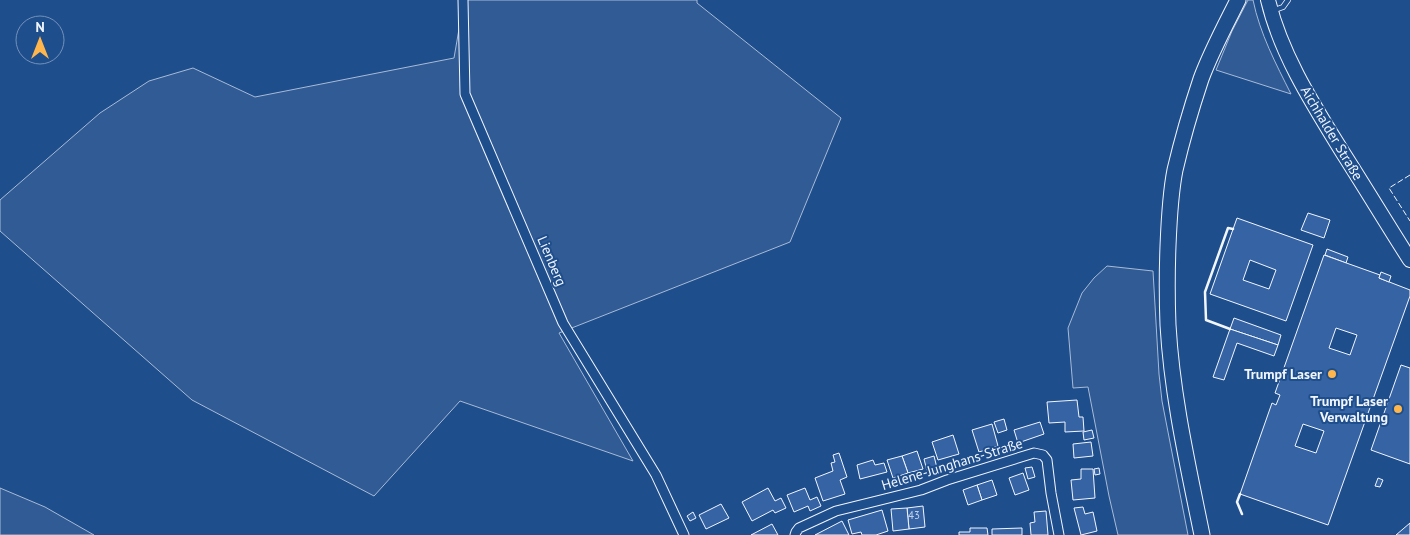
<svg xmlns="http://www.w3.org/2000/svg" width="1410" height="535" font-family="'PT Sans',sans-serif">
<rect width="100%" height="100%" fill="#1f4e8c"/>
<g fill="#305b95" stroke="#a8bbd7">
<path d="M464,0h233v3l144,115 -51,124 -231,91 74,128 -173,-60 -86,95 -182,-96 -192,-169v-31l100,-87 49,-32 44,-13 62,29 199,-39z"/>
<path d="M1248,0h5c7,34 23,64 38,94l-75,-24 16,-39z"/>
<path d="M1107,266l46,5 6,103 3,27 26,134h-70l-9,-39 -21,-109 -15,1 -5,-60 14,-35 12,-15z"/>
<path d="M0,488l45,19 49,28h-94z"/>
</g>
<g fill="#3563a3" stroke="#f2f6ff" fill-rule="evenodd">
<path d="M1308,213l22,7 -6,18 -23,-8z"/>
<path d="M1237,218l76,27 -27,76 -76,-27zM1250,260l26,10 -7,19 -26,-9z"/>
<path d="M1327,249l21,8 -2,6 -21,-8z"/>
<path d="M1324,255l56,20 -1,3 31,12v6l-82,229 -88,-31 32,-91 4,2 4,-10 -5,-2zM1336,328l21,7 -7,20 -21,-7zM1303,424l21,7 -8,22 -21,-7z"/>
<path d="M1381,272l10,4 -2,6 -10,-4z"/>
<path d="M1234,318l47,17 -3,10 -48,-16z"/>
<path d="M1230,329l48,16 -4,11 -37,-13 -13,37 -11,-3z"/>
<path d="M1401,365l9,3v96l-39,-14z"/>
<path d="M1077,400l2,17h4l1,14 -19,1v-10l-16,1 -2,-21z"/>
<path d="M1004,419l3,11 -9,3 -4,-11z"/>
<path d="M1040,422l4,12 -26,9 -4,-13z"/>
<path d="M992,424l6,22 -19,6 -7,-22z"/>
<path d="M1092,430l2,8 -10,2 -1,-8z"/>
<path d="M953,435l6,19 -21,6 -6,-18z"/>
<path d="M1091,442l2,14 -19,2 -1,-14z"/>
<path d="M917,451l6,18 -15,4 -6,-17z"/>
<path d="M839,453l8,24 -7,3 5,14 -22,7 -8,-23 18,-7 -2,-8 4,-1 -2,-7z"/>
<path d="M902,456l6,17 -15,5 -6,-18z"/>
<path d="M934,456l3,12 -10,3 -3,-12z"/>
<path d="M873,460l2,5 9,-2 3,9 -27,7 -3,-14z"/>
<path d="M1032,467l3,10 -7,2 -3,-11z"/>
<path d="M1099,468l1,6 -5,1 -1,-6z"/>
<path d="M1081,469h12l2,29 -22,2 -2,-20 10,-1z"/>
<path d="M1023,473l6,17 -14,5 -6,-17z"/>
<path d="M1378,478l5,2 -3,7 -5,-1z"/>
<path d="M992,480l5,15 -15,5 -5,-15z"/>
<path d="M977,485l5,15 -14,5 -5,-15z"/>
<path d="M768,488l7,13 6,-3 5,10 -11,5 -2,-3 -21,11 -10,-19z"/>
<path d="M805,488l5,12 7,-3 4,9 -11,5 -2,-5 -14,6 -7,-17z"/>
<path d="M721,504l8,14 -23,11 -7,-14z"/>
<path d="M923,506l2,21 -16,2 -2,-21z"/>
<path d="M1083,507l2,7 8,-2 4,19 -16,4 -7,-27z"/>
<path d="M907,508l2,21 -16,2 -2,-22z"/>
<path d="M882,510l6,21 -12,4h-14l-1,-3 -9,2 -4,-14z"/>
<path d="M1046,511l2,24h-17l-1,-12 5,-1 -1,-10z"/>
<path d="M693,512l3,6 -6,3 -3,-5z"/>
<path d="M842,521l7,14h-34z"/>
<path d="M1410,523v12h-14z"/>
<path d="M772,524l6,11h-27z"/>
<path d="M970,528h17l1,7h-29v-3h11z"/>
<path d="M1022,528v7h-30v-6z"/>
</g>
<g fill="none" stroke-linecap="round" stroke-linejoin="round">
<g stroke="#f2f6ff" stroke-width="6">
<path id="lane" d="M1272,11l11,-4 5,-7"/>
</g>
<g stroke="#f2f6ff" stroke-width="11">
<g id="street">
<path d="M463,0l2,94 98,229 93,152 28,60"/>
<path d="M795,535l1,-3 3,-4 37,-17 85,-21 26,-10 87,-27 9,2 4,5 4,33 8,42"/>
</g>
</g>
<g stroke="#f2f6ff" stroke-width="16">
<path id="secondary" d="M1268,0c13,55 46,106 75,153 23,36 44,71 67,107"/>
</g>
<g stroke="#f2f6ff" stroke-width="17">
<path id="primary" d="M1202,535c-14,-69 -30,-139 -34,-210 -1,-26 -1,-53 0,-79 1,-25 2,-51 7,-76 7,-30 16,-61 26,-91 10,-27 24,-53 37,-79"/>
</g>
<use href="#lane" stroke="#1f4e8c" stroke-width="4.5"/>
<use href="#street" stroke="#1f4e8c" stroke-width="9"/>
<use href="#secondary" stroke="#1f4e8c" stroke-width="14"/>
<use href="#primary" stroke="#1f4e8c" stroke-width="15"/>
<path stroke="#f2f6ff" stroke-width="1" stroke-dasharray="6 2.5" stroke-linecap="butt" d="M1410,175l-21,13 21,33"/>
<g stroke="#f2f6ff" stroke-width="2.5">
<path d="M1230,329l-24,-9 -1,-28 23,-64 5,1"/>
<path d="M1240,494l-3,8 5,12"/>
</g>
</g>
<g fill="#ffb74d" stroke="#1f4e8c" stroke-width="2">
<circle cx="1332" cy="374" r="5"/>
<circle cx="1398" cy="409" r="5"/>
</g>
<g text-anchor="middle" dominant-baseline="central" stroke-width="4" stroke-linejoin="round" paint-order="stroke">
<g font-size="11" fill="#c3d1e8">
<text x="914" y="515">43</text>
</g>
<g font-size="14" fill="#f2f6ff" stroke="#1f4e8c">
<text transform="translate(1332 133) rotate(59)">Aichhalder Straße</text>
<text transform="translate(552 261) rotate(67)">Lienberg</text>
<text transform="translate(952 464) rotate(-17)">Helene-Junghans-Straße</text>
</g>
<g font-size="14" font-weight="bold" fill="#f2f6ff" stroke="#1f4e8c" text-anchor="end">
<text x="1322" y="374">Trumpf Laser</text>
<text x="1388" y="401">Trumpf Laser<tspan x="1388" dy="16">Verwaltung</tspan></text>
</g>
</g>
<g transform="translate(40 40)"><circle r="24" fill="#1f4e8c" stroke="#7391ba"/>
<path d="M0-4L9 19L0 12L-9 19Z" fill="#ffb74d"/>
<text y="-8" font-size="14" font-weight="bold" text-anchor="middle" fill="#f2f6ff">N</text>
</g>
</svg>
